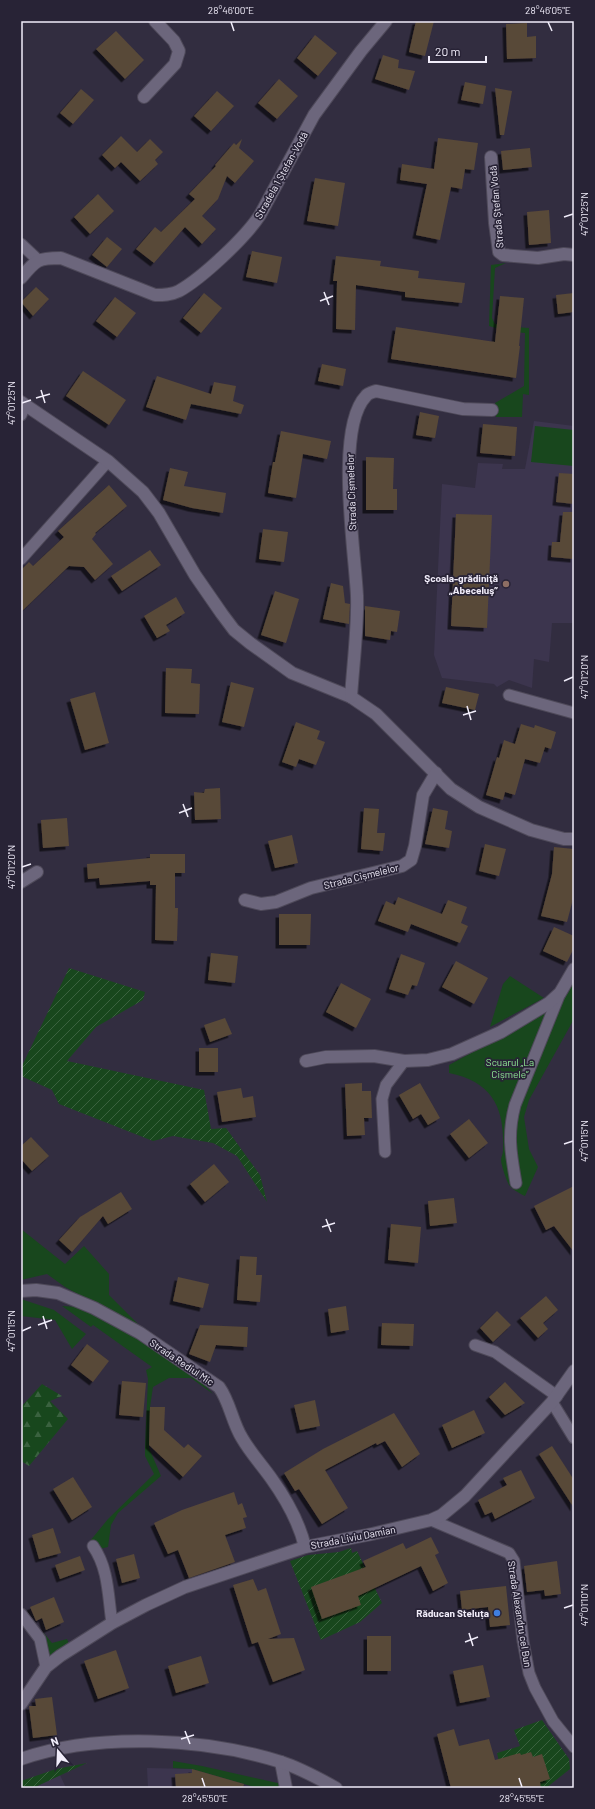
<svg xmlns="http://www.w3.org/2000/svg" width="595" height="1809" font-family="Barlow,sans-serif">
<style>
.built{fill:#3c354e}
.green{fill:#18471d}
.forest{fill:url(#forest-firs)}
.garden{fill:url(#garden-furrows)}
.building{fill:#584838;filter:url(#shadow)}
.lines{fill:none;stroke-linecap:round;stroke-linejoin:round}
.lane-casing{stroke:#4e4959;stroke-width:13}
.street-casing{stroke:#4e4959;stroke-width:14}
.secondary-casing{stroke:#4e4959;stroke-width:14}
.lane{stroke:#6c667c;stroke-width:11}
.street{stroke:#6c667c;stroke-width:12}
.secondary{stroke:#6c667c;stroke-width:12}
.ticks{fill:none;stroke:#f1edfa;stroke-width:1.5}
.education-dot{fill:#8d6e63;stroke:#282336;stroke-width:1.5}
.shop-dot{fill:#3f7fe0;stroke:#282336;stroke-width:1.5}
.labels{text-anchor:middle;stroke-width:3.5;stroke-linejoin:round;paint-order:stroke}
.street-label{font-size:10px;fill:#f1edfa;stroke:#282336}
.poi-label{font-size:10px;font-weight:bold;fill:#f1edfa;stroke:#282336;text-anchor:end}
.park-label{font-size:10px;fill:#93ee98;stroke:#282336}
.neatline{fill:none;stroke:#f1edfa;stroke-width:1.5}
.ticks-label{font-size:10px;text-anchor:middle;fill:#f1edfa}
</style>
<defs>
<pattern id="forest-firs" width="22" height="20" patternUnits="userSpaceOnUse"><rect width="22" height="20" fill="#18471d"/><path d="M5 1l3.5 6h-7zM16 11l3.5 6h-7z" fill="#3a623f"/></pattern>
<pattern id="garden-furrows" width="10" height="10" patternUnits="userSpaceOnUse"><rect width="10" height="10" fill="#18471d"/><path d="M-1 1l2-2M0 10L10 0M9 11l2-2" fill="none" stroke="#3a623f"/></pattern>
<filter id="shadow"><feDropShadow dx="-3.5" dy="3.5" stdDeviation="0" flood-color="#0009"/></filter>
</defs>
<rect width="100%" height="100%" fill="#322d40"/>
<g class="built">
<path d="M534 421 574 426V623H552L549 662 534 659 532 688 509 680 497 687 494 684 442 678 434 655 442 484 475 488 478 463 503 464 502 469H525Z"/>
<path d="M147 1768 192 1769 193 1788H148Z"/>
<path d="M60 1775 66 1788H33Z"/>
</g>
<g class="green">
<path d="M506 263 495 268 492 318 495 324 502 326 529 328V395L523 394 522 417H496L495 403 524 386 525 333 506 331 489 326 491 265Z"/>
<path d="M535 426 574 430V466L531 462Z"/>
<path d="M510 976 544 998 490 1027 503 984Z"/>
<path d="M574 982V1019L529 1100 524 1117 529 1149 538 1167 525 1196C521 1194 513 1190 510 1186 507 1183 501 1164 501 1160 501 1157 503 1154 503 1151 505 1108 493 1082 449 1073V1065L549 1011 568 993Z"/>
<path d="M21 1229 65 1264 84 1246 109 1274V1295L145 1331 65 1287 47 1274 21 1280Z"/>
<path d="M21 1299 54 1310 86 1334 72 1349 55 1320 21 1316Z"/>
<path d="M62 1306 79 1307 105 1318 153 1347 198 1378 213 1394 191 1378H169L153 1387 150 1407 149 1448 161 1476 118 1513 111 1525 108 1547 99 1549 90 1541 108 1519 154 1474 145 1456V1448L148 1379 146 1370 152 1367 93 1325 91 1327Z"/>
<path d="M43 1632 52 1643 67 1639 69 1644 50 1659Z"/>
<path d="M173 1761 202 1766 282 1784 283 1788H258L192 1769 173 1768Z"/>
</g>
<path class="forest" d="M42 1384 62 1396 50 1401 68 1419 29 1466 21 1461V1407Z"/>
<g class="garden">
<path d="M69 968 145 992 143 1000 96 1027 67 1061 204 1090 211 1129 226 1128 260 1175 267 1202 237 1156 213 1143 173 1136 153 1141 59 1104 52 1090 21 1076V1068Z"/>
<path d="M351 1548 352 1553 357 1551 382 1603 360 1622 321 1640 290 1561 308 1555 339 1552Z"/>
<path d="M542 1720 569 1759 570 1769 546 1788H446L502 1774 497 1753 520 1746 514 1730Z"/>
<path d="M87 1763 33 1788H21V1781L56 1769Z"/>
</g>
<g class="building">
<path d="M416 21H434L425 56 409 52Z"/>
<path d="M527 23V37L536 36V58L507 59 506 24Z"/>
<path d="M116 31 144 60 125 79 96 49Z"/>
<path d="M315 35 337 53 318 76 297 58Z"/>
<path d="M383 55 399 60 398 68 415 71 409 90 375 79Z"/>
<path d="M279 79 298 96 277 119 258 103Z"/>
<path d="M465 82 486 86 483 104 461 100Z"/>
<path d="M495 88 512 91 504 135H500Z"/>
<path d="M81 89 94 100 73 124 60 113Z"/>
<path d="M217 91 234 106 211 131 194 116Z"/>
<path d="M121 136 137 152 150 139 163 152 155 160 158 164 140 181 121 162 115 168 102 155Z"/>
<path d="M438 138 478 143 474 170 465 169 462 189 451 187 440 240 416 235 427 184 400 180 402 164 434 169Z"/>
<path d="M242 139 239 148 254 161 235 183 227 176 218 199 202 216 216 229 202 244 185 227 154 263 136 249 155 227 161 232 195 199 189 194 216 166 215 165 234 143 236 145Z"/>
<path d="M530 148 532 167 503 170 501 151Z"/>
<path d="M315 178 345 183 338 226 307 221Z"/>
<path d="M98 194 114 211 90 234 74 217Z"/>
<path d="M549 210 551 243 529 245 527 212Z"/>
<path d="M107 237 122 249 107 267 92 255Z"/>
<path d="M252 251 282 257 277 283 246 277Z"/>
<path d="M336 256 381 261 380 266 419 271 418 278 465 283 462 303 405 297V292L356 285 355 330 336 329 337 281H333Z"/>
<path d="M36 287 49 299 33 316 21 302Z"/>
<path d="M204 293 222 308 201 333 183 318Z"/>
<path d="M574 293V312L558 314 556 295Z"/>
<path d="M500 296 524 298 519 346H520L516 378 391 359 396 327 495 342Z"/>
<path d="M115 297 136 313 117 337 96 321Z"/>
<path d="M322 364 346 369 343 386 318 381Z"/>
<path d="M83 371 126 400 109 425 66 396Z"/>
<path d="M157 376 211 394 214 382 236 386 233 401 244 405 241 414 191 404 186 420 146 407Z"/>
<path d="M420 412 439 416 435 438 416 435Z"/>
<path d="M483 424 517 427 515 456 480 453Z"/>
<path d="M281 431 331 441 327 459 303 454 296 498 268 493 273 462H275Z"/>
<path d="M366 457 394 458 393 489H397V510H366Z"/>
<path d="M170 468 188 472 184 486 226 493 223 513 192 508 163 500Z"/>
<path d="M559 473 574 474V504L556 502Z"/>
<path d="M109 485 127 506 95 533 96 534 92 539 113 564 95 580 84 567 69 566 21 612V570L29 562 33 566 64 537 58 531Z"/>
<path d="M563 512H574V559L551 557 552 542H560Z"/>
<path d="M456 514 492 515 487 628 451 626Z"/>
<path d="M263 529 288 532 284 562 259 559Z"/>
<path d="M150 550 161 565 122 591 111 576Z"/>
<path d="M331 583 343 586 345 603 350 604 349 624 323 619Z"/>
<path d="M275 591 299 599 286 643 261 635Z"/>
<path d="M176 597 185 613 166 625 170 631 157 638 144 616Z"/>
<path d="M365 606 400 611 397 632 391 631 390 640 365 636Z"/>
<path d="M166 668 192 669 191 683 200 684 199 714 165 713Z"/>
<path d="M231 682 254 688 244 727 222 722Z"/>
<path d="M446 687 479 694 475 710 442 703Z"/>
<path d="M95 692 109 743 85 750 70 699Z"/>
<path d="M296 722 320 731 317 739 325 742 316 765 299 759 296 767 282 762Z"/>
<path d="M521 724 534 728 535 725 556 732 551 749 545 747 540 763 525 759 515 795 505 792 503 800 486 795 497 757 499 758 504 740 515 744Z"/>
<path d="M220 788 221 819 195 820 194 792 204 793 205 789Z"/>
<path d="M364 808 379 809 377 833H385L383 851 361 849Z"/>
<path d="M433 808 448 811 445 829 452 831 449 848 425 844Z"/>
<path d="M67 818 69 846 43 848 41 820Z"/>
<path d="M292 835 298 863 275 868 268 841Z"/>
<path d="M485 844 506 849 499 876 479 871Z"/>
<path d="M554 847 574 849V895L567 922 541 916 552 874Z"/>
<path d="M150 854H185V873H175V908H178L177 941 155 940 156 885H150V881L100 885 99 878 88 879 87 864 150 858Z"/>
<path d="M398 897 442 914 448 900 467 907 461 923 468 926 460 943 411 924 408 932 378 921 386 901 395 905Z"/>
<path d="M279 914H311L310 945H279Z"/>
<path d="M554 927 574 936V948L567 962 543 951Z"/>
<path d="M211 953 238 956 235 983 208 980Z"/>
<path d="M401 954 425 963 417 986 412 985 408 995 389 989Z"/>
<path d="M456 961 488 978 474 1004 442 987Z"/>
<path d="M341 983 371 999 356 1028 326 1012Z"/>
<path d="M225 1018 232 1034 210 1042 204 1025Z"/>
<rect x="199" y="1048" width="19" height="24"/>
<path d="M362 1083V1091H371L372 1118H364L365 1135 347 1136 345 1084Z"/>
<path d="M420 1083 440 1118 428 1125 421 1114 413 1119 399 1095Z"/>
<path d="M241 1088 243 1098 253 1096 256 1117 222 1122 217 1092Z"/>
<path d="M469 1119 488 1143 469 1158 450 1134Z"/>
<path d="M31 1137 49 1156 32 1171 21 1159V1146Z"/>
<path d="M214 1164 229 1182 205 1202 190 1184Z"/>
<path d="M574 1186V1252L554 1226 546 1230 534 1206Z"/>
<path d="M121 1192 132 1209 108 1224 103 1216 72 1252 59 1240 80 1217Z"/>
<path d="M454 1198 457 1223 430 1226 428 1201Z"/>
<path d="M391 1224 421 1227 418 1263 388 1260Z"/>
<path d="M240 1256 257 1257 256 1275H262L260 1302 237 1300Z"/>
<path d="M178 1277 209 1284 203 1308 173 1301Z"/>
<path d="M546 1296 558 1310 543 1323 548 1329 538 1338 520 1318Z"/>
<path d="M346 1306 349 1330 331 1333 328 1309Z"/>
<path d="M497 1311 511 1325 493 1342 480 1328Z"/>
<path d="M382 1323 414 1324 413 1346 381 1345Z"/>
<path d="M200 1325 248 1327 247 1347 216 1345 210 1362 189 1354Z"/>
<path d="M87 1344 109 1361 93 1382 71 1365Z"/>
<path d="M122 1381 146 1383 143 1417 119 1415Z"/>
<path d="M505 1382 525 1403 505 1415 489 1397Z"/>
<path d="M315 1400 320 1426 300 1430 294 1405Z"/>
<path d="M150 1407H165L164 1430 184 1448 188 1444 202 1456 183 1477 149 1445Z"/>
<path d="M474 1410 485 1433 452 1448 442 1425Z"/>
<path d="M394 1413 420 1454 402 1467 385 1441 377 1445 376 1443 325 1470 348 1508 322 1524 299 1489 295 1491 284 1473 323 1449Z"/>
<path d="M552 1446 574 1480V1508L539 1454Z"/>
<path d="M521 1470 535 1498 495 1519 492 1512 485 1515 478 1500 507 1485 503 1478Z"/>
<path d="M73 1477 92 1507 72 1520 53 1489Z"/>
<path d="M234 1492 238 1505 242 1503 247 1517 243 1518 246 1528 225 1535 235 1562 189 1578 178 1550 168 1554 154 1523 182 1510Z"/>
<path d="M53 1528 61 1553 39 1559 32 1535Z"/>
<path d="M431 1537 439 1553 435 1555 448 1583 433 1591 421 1566 358 1596 361 1605 322 1619 311 1587 366 1567 363 1561 403 1543 406 1549Z"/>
<path d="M134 1554 140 1578 122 1583 116 1559Z"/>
<path d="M80 1556 85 1570 60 1579 55 1565Z"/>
<path d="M557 1561 561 1594 545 1596 544 1590 527 1592 524 1566Z"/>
<path d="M253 1579 258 1591 266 1588 281 1634 268 1639 294 1638 305 1670 273 1682 258 1642 252 1644 233 1585Z"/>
<path d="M506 1586 510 1625 490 1627 488 1607 462 1610 460 1591Z"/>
<path d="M54 1597 64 1622 46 1630 42 1618 36 1621 30 1607Z"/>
<rect x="367" y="1636" width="24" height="35"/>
<path d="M116 1650 129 1688 98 1699 84 1661Z"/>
<path d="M201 1656 209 1683 176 1693 168 1666Z"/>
<path d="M483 1665 490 1697 460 1703 453 1671Z"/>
<path d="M52 1697 57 1735 33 1738 29 1706H36L35 1699Z"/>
<path d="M454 1729 459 1746 489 1739 495 1760 520 1753 521 1755 531 1752 533 1757 542 1754 550 1779 540 1782 541 1788H451L437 1734Z"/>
<path d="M192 1769 244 1784 243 1788H176L175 1774 192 1773Z"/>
</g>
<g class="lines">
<g class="lane-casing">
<g id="lane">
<path d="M21 244 38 260"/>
<path d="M21 415 25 405"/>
<path d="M21 559 108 461"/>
<path d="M509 695 574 713"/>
<path d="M385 1152 382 1099 386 1085 404 1061"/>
<path d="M516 1183C511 1154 507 1135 515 1105L560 993"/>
<path d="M475 1345 495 1352 557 1396"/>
<path d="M552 1402 574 1438"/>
<path d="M431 1520 509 1553 514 1561 523 1641 529 1673 535 1688 553 1721 574 1747"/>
<path d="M93 1546C109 1569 108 1597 112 1623"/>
<path d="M21 1614 40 1639 46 1667"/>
</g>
</g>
<g class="street-casing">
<g id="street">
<path d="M144 97 175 64 179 51 174 41 155 21"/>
<path d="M491 157 495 223 499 252 503 255 538 258 564 254 574 255"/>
<path d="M21 278C36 260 37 258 61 258L155 295C163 295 171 295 179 291 202 278 245 238 260 215L314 115 361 51 386 21"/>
<path d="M21 402 108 461 143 492 159 513 195 575 222 614 234 630 250 643 292 673 351 697 376 714 451 789 479 807 531 830 564 839H574"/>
<path d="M351 697C353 665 358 628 357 596 355 552 335 428 366 396 368 393 373 392 376 391L463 409 492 410"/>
<path d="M21 882 37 872"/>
<path d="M245 900 261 904 276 902 311 888 402 866 411 860 415 846 423 795 436 773"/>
<path d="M306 1061 326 1057 374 1056 404 1061 428 1060 452 1054 501 1032 549 1003 560 993 574 969"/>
<path d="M21 1291 36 1290 58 1293 94 1308 140 1333 219 1387C230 1402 232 1422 242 1438 250 1452 261 1464 271 1478 286 1499 299 1521 305 1547"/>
<path d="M21 1704 46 1667 60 1656 112 1623 146 1605 185 1587 305 1547 372 1534 431 1520 442 1515 465 1496 552 1402 574 1371"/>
<path d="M281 1762 286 1788"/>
</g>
</g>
<g class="secondary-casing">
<path id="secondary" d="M21 1759C98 1732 204 1738 281 1762 300 1768 318 1778 336 1788"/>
</g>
<use href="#lane" class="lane"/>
<use href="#street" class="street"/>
<use href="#secondary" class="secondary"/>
</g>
<path class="ticks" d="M231 22 234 31M548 22 552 31M564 217 573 214M324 292 329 305M320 301 333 296M41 390 45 403M36 398 50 394M22 403 31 400M564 681 573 677M467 706 471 720M463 715 476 711M183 804 188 817M179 813 192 808M22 867 31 864M564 1144 573 1141M326 1219 331 1232M322 1227 335 1223M43 1316 47 1329M38 1325 52 1320M22 1331 31 1327M564 1608 573 1605M469 1633 473 1646M465 1642 478 1637M185 1731 190 1744M181 1739 194 1735M202 1778 205 1787M519 1778 522 1787"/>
<circle class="education-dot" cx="506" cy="584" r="4"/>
<circle class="shop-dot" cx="497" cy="1613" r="4"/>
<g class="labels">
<g class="street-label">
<text transform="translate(281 175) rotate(-61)" y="4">Stradela 1 Ștefan-Vodă</text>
<text transform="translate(496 207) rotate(-95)" y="4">Strada Ștefan Vodă</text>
<text transform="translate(351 492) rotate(-92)" y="4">Strada Cișmelelor</text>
<text transform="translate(361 876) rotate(-14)" y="4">Strada Cișmelelor</text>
<text transform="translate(182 1362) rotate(34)" y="4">Strada Rediul Mic</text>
<text transform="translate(353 1537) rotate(-11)" y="4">Strada Liviu Damian</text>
<text transform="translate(520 1614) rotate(81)" y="4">Strada Alexandru cel Bun</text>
</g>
<g class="poi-label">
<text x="498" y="582">Şcoala-grădiniţă<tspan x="498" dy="12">„Abeceluş”</tspan></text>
<text x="489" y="1617">Răducan Steluța</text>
</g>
<g class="park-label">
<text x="510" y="1066">Scuarul „La<tspan x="510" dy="12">Cișmele”</tspan></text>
</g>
</g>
<rect width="595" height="1809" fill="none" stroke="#282336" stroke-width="44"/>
<g transform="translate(58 1751) rotate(341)" stroke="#282336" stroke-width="3" paint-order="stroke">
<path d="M0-3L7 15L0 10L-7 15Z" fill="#f1edfa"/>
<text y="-6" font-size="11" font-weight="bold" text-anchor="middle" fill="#f1edfa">N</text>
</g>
<path d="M429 56v6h57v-6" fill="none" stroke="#f1edfa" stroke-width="2"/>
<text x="435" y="56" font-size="12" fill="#f1edfa" stroke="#282336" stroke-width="3" paint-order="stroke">20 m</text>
<rect x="22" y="22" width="551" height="1765" class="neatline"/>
<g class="ticks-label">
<text x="231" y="14">28°46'00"E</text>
<text x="548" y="14">28°46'05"E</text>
<text transform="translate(584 214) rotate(-90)" y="4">47°01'25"N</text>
<text transform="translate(11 403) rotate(-90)" y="4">47°01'25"N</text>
<text transform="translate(584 677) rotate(-90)" y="4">47°01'20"N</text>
<text transform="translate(11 867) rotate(-90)" y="4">47°01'20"N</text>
<text transform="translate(584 1141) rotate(-90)" y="4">47°01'15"N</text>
<text transform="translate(11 1331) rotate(-90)" y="4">47°01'15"N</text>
<text transform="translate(584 1605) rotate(-90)" y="4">47°01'10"N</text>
<text x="205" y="1802">28°45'50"E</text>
<text x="522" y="1802">28°45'55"E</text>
</g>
</svg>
